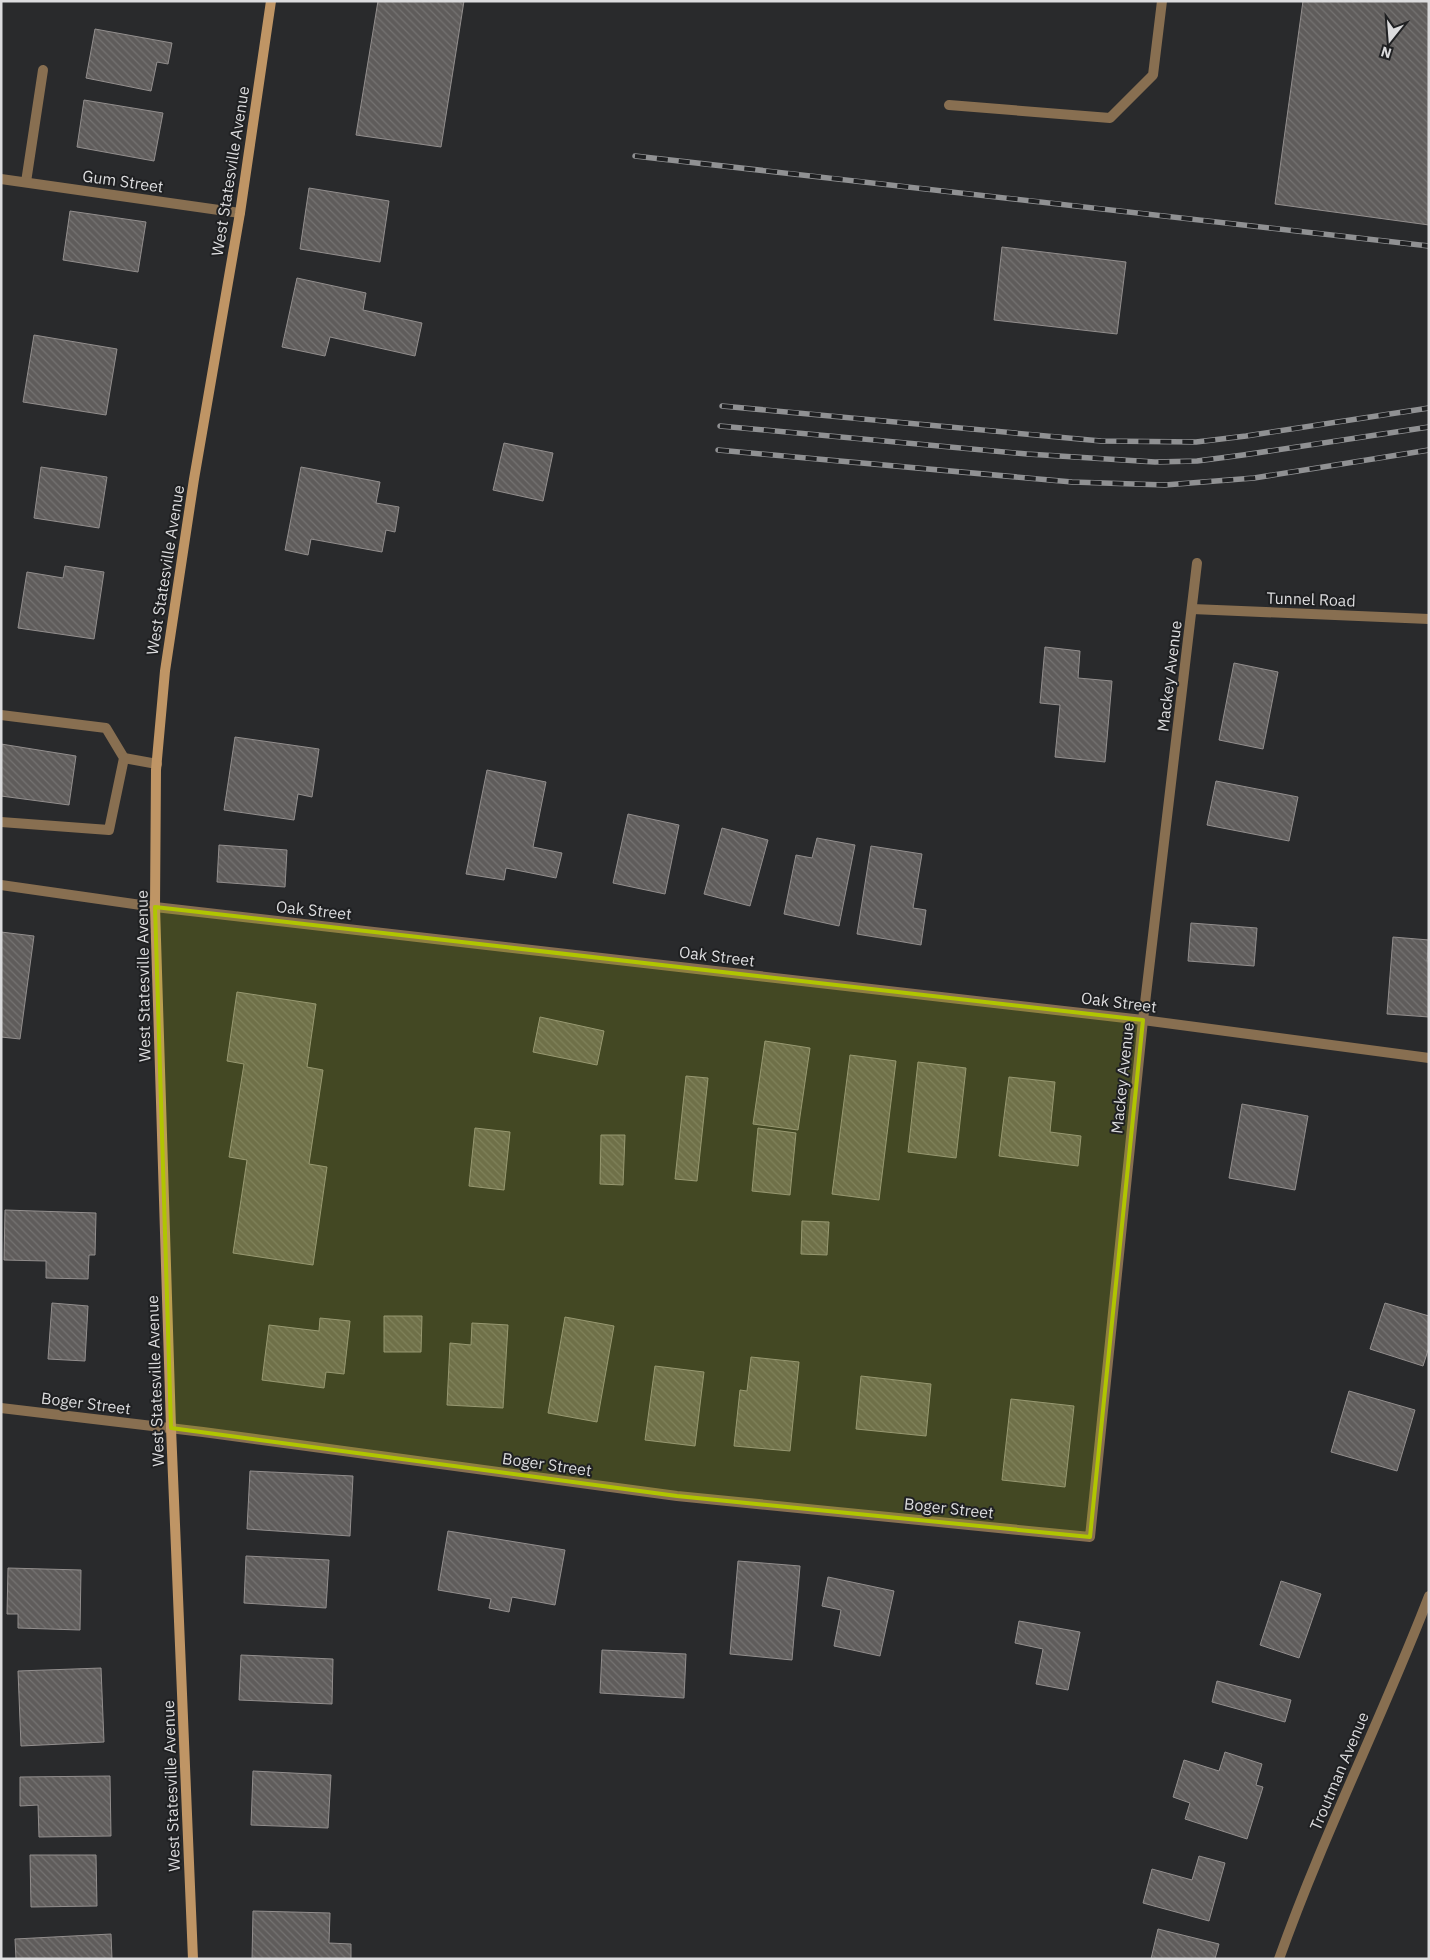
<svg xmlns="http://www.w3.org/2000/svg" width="1430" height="1960" font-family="'IBM Plex Sans',sans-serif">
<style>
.building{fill:url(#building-back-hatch);stroke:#928e8d}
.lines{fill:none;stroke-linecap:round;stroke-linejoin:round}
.lane{stroke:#886f51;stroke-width:10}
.street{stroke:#886f51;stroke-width:10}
.secondary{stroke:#bf9565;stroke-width:10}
.rail-casing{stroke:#909193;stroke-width:5.5}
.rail{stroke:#1f2022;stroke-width:4;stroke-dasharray:11;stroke-linecap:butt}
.marked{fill:#b0c501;fill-opacity:0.2;stroke:#b0c501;stroke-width:4;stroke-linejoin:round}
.labels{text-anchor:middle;stroke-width:4;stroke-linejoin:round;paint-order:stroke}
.street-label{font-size:16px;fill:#dcdcde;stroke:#1f2022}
</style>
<defs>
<pattern id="building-back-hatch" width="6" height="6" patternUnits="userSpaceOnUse" patternTransform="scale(1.25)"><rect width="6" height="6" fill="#5f5c5b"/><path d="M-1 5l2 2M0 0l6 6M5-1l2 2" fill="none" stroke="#757372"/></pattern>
</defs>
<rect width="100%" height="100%" fill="#292a2c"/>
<g class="building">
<path d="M378 1H464L441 147 356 135Z"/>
<path d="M1303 1H1429V225L1275 204Z"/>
<path d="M95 29 172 43 168 64 157 62 151 91 86 78Z"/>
<path d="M84 100 163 113 154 161 77 147Z"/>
<path d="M309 188 389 201 380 262 300 249Z"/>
<path d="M70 211 146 222 138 272 63 260Z"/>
<path d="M1002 247 1126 262 1117 334 994 320Z"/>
<path d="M297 278 366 293 363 310 422 323 415 356 330 337 325 356 282 347Z"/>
<path d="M34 335 117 349 106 415 23 402Z"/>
<path d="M504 443 553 453 543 501 493 490Z"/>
<path d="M41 467 107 477 99 528 34 518Z"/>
<path d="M301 467 380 482 376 503 399 507 395 532 386 530 382 552 311 539 308 555 285 550Z"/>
<path d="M65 566 104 572 94 639 18 628 27 572 63 578Z"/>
<path d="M1045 647 1080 651 1078 678 1112 681 1105 762 1055 757 1060 705 1040 703Z"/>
<path d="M1234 663 1278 672 1263 749 1219 740Z"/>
<path d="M235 737 319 749 312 797 298 794 294 820 224 810Z"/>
<path d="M1 744 76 756 69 805 1 796Z"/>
<path d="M487 770 546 782 533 847 562 853 556 878 506 868 504 880 466 874Z"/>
<path d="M1216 781 1298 797 1289 841 1207 825Z"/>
<path d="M628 814 679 825 665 894 613 883Z"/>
<path d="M722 828 768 840 750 906 704 894Z"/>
<path d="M817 838 855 845 839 926 784 914 796 855 812 858Z"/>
<path d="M219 845 287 850 285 887 217 882Z"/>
<path d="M871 846 922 854 913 908 926 910 921 945 857 934Z"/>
<path d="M1191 923 1257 928 1254 966 1188 961Z"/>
<path d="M1 932 34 936 20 1039 1 1037Z"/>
<path d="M1393 937 1429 940 1427 961H1429V1017L1387 1014Z"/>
<path d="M237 992 316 1004 307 1067 323 1070 309 1164 327 1167 313 1265 233 1253 247 1160 229 1157 244 1064 227 1061Z"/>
<path d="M540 1017 604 1031 597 1065 533 1052Z"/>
<path d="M765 1041 810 1048 798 1130 753 1124Z"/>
<path d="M850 1055 896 1061 879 1200 832 1194Z"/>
<path d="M918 1062 966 1068 956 1158 908 1152Z"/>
<path d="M686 1076 708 1078 697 1181 675 1179Z"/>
<path d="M1009 1077 1055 1082 1050 1132 1081 1136 1078 1166 999 1156Z"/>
<path d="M1242 1104 1308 1116 1295 1190 1229 1178Z"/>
<path d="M475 1128 510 1132 504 1190 469 1186Z"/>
<path d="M758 1128 796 1133 790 1195 752 1191Z"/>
<path d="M601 1135H625L623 1185 600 1184Z"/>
<path d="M5 1210 96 1213 95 1255H89L88 1279 46 1278V1261L4 1260Z"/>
<path d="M802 1221 829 1222 827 1255 801 1254Z"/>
<path d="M52 1303 88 1306 85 1361 48 1359Z"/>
<path d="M1385 1303 1429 1316V1347L1423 1366 1370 1349Z"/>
<path d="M384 1316H422L421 1352H384Z"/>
<path d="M565 1317 614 1326 597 1422 548 1413Z"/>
<path d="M320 1318 350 1321 344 1374 326 1372 324 1388 262 1380 269 1325 319 1331Z"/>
<path d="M472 1323 508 1325 503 1408 447 1405 450 1343 471 1345Z"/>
<path d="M751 1357 799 1362 790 1451 734 1446 740 1390 747 1391Z"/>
<path d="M655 1366 704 1372 695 1446 645 1440Z"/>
<path d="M861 1376 931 1384 926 1436 856 1429Z"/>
<path d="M1349 1391 1415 1410 1397 1471 1331 1452Z"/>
<path d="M1011 1399 1074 1406 1065 1487 1002 1480Z"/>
<path d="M250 1471 353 1476 350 1536 247 1529Z"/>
<path d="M448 1531 565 1550 555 1605 512 1597 509 1612 489 1608 491 1599 438 1590Z"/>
<path d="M246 1556 329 1560 326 1608 244 1603Z"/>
<path d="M738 1561 800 1566 792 1660 730 1654Z"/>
<path d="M8 1568 81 1570 80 1630 18 1628V1614H7Z"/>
<path d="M828 1577 894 1591 880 1656 834 1646 841 1610 822 1606Z"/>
<path d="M1281 1581 1321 1594 1299 1658 1260 1645Z"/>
<path d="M1019 1621 1080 1632 1068 1690 1036 1684 1043 1649 1015 1643Z"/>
<path d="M602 1650 686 1654 684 1698 600 1693Z"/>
<path d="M241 1655 333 1659 332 1704 239 1700Z"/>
<path d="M101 1668 104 1742 21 1746 18 1671Z"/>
<path d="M1217 1681 1291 1700 1285 1722 1212 1702Z"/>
<path d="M1225 1752 1262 1764 1256 1785 1263 1787 1247 1839 1185 1819 1190 1803 1173 1797 1184 1760 1219 1771Z"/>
<path d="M253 1771 331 1775 328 1828 251 1825Z"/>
<path d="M110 1776 111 1836 39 1837 38 1805 20 1806V1777Z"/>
<path d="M30 1855H96L97 1906 31 1907Z"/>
<path d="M1199 1856 1225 1863 1209 1921 1143 1903 1152 1869 1192 1880Z"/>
<path d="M253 1911 330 1913 329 1943 351 1944V1959H252Z"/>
<path d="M1158 1929 1219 1944 1215 1959H1151Z"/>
<path d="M111 1934 112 1959H16L15 1939Z"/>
</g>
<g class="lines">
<g class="lane">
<path d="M949 105 1110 118 1153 75 1162 1"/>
<path d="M26 182 43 70"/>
<path d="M1 715 106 728 124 758 109 830 1 822"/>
<path d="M124 758 157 764"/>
</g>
<g class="street">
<path d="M1 179 240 213"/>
<path d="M1192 609 1429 619"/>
<path d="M1 885 155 907 1143 1020 1429 1058"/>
<path d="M1 1408 203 1432 677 1496 1090 1537 1143 1020 1197 563"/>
<path d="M1279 1959C1323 1835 1382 1718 1429 1596"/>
</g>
<path class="secondary" d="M193 1959 171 1428 155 907 156 770 165 671 194 479 240 213 271 1"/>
<g class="rail-casing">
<g id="rail">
<path d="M635 156 1429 246"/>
<path d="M722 406 1101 441 1196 442 1246 436 1429 408"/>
<path d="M720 426 1027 454 1155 462 1197 461 1243 455 1429 427"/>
<path d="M718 450 1072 482 1165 485 1254 478 1429 450"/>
</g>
</g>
<use href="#rail" class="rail"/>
</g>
<path class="marked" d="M155 907 1143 1020 1090 1537 677 1496 171 1428Z"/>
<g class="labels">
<g class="street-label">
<text transform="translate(230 171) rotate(-81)" y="6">West Statesville Avenue</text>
<text transform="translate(123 181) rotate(8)" y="6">Gum Street</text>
<text transform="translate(165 570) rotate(-81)" y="6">West Statesville Avenue</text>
<text transform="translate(1311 599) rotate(2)" y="6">Tunnel Road</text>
<text transform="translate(1169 676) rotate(-83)" y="6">Mackey Avenue</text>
<text transform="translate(314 910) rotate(6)" y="6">Oak Street</text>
<text transform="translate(717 956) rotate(7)" y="6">Oak Street</text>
<text transform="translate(143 976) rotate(-91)" y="6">West Statesville Avenue</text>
<text transform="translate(1119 1002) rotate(7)" y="6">Oak Street</text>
<text transform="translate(1122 1078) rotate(-84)" y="6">Mackey Avenue</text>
<text transform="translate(155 1381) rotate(-92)" y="6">West Statesville Avenue</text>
<text transform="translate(86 1403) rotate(7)" y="6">Boger Street</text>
<text transform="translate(547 1464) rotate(8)" y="6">Boger Street</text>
<text transform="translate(949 1508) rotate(6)" y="6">Boger Street</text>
<text transform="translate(1339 1771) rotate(-67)" y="6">Troutman Avenue</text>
<text transform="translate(171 1786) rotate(-92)" y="6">West Statesville Avenue</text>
</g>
</g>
<rect width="1430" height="1960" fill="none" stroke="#dcdcde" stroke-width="5"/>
<g transform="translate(1390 40) rotate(197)" stroke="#1f2022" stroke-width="4" paint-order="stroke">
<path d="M0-4L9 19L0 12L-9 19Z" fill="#dcdcde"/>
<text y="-8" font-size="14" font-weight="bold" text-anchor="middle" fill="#dcdcde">N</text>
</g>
</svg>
